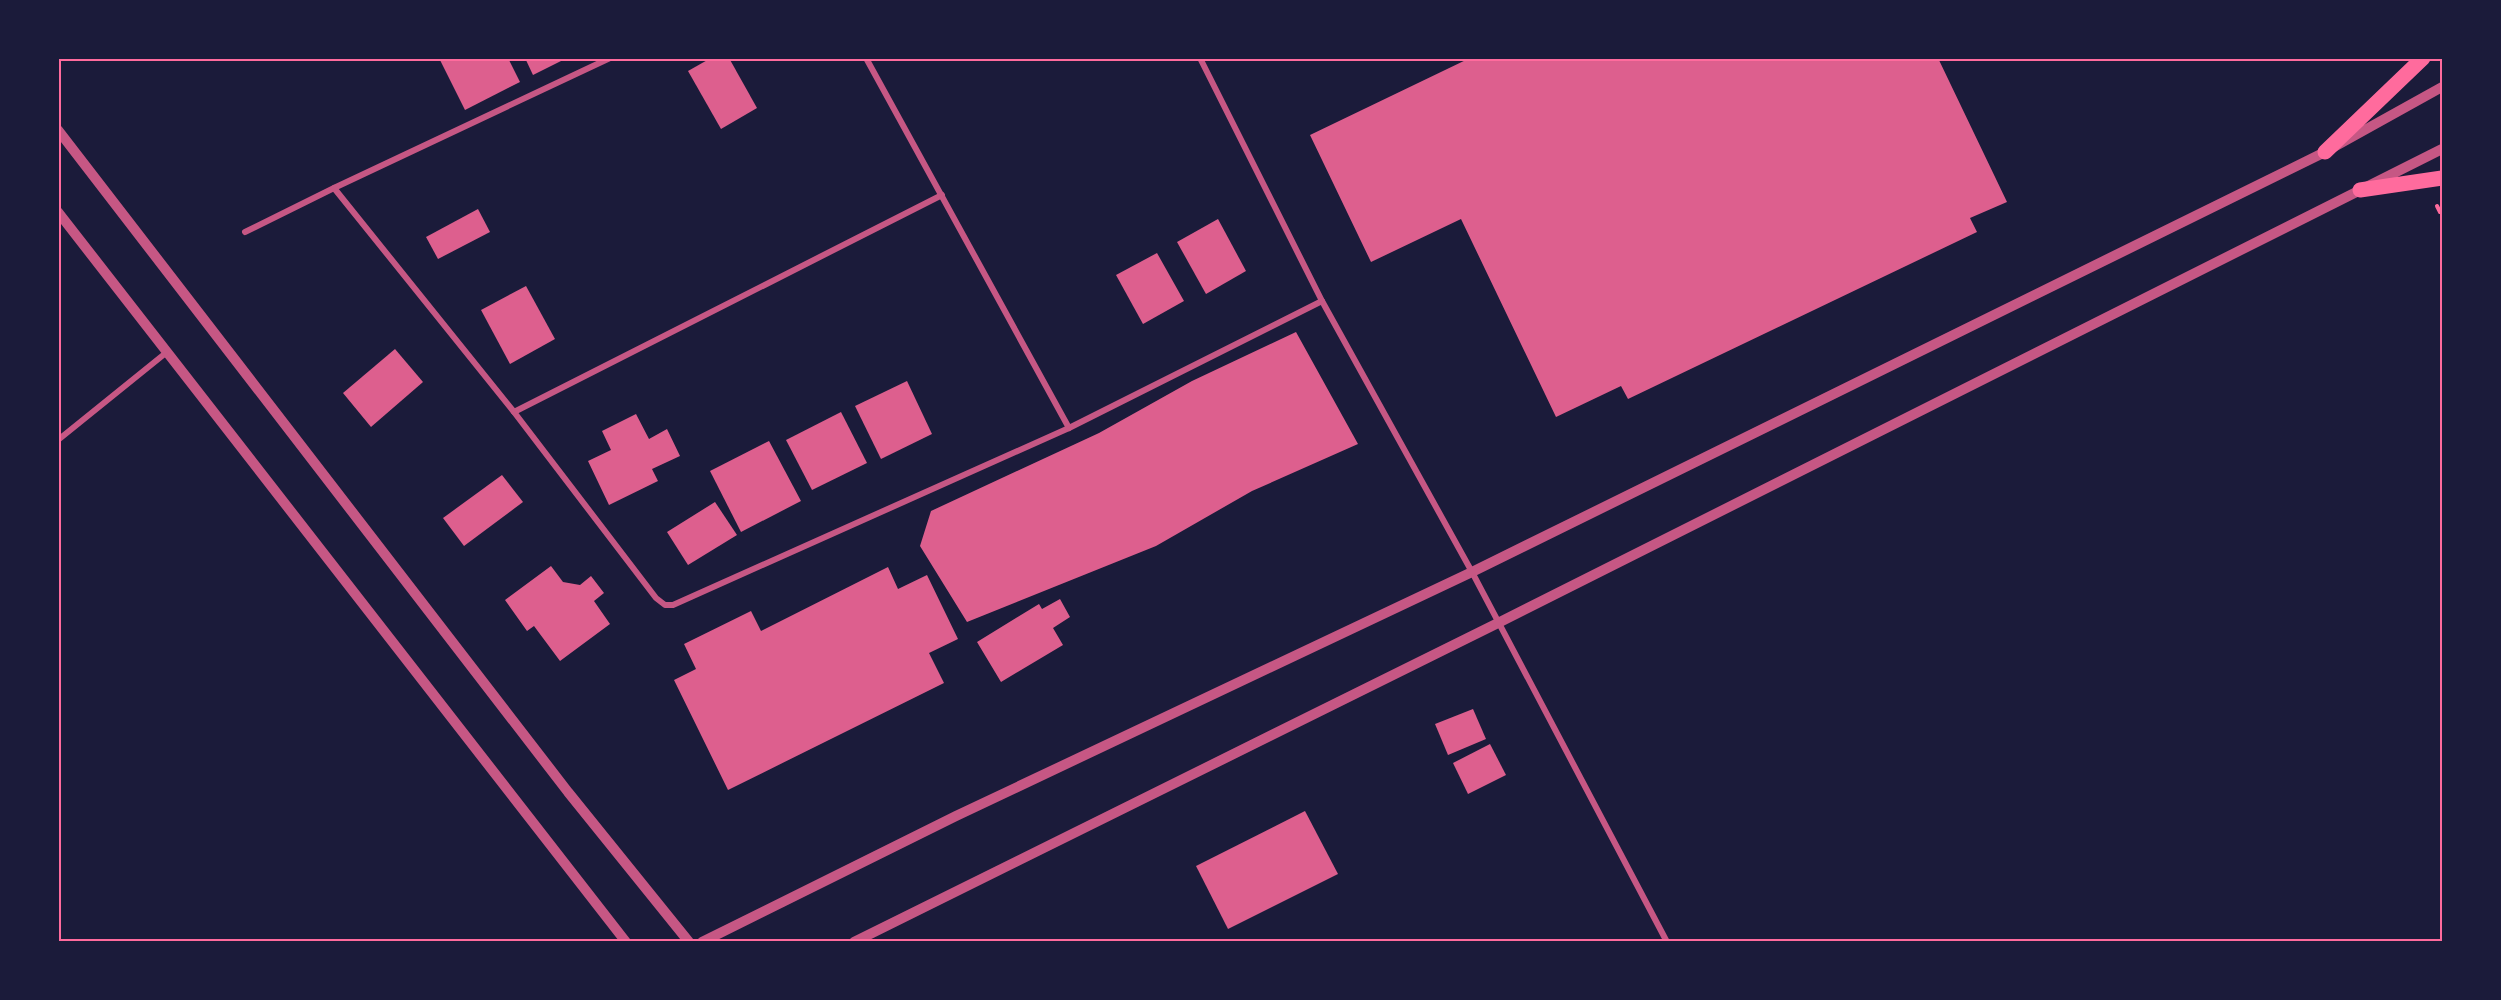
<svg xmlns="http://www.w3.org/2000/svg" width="2501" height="1000" font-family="'Asap Condensed',sans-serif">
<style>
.building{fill:#dd5f8e}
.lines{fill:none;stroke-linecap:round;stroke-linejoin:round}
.path{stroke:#ff6b9d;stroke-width:4}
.minor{stroke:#c65784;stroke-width:6}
.tertiary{stroke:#c65784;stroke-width:10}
.primary{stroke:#ff6b9d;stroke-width:15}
.neatline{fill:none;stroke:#ff6b9d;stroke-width:2}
</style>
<rect width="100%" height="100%" fill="#1b1b3a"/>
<g class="building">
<path d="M439 58H508L520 82 465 110Z"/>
<path d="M525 58H567L533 75Z"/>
<path d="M711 58H729L757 108 721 129 688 71Z"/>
<path d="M1470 58H1938L2007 202 1970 218 1977 232 1628 399 1621 386 1556 417 1461 219 1371 262 1310 135Z"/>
<path d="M478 209 490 232 438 259 426 237Z"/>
<path d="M1218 219 1246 271 1206 294 1177 242Z"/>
<path d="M1157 253 1184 301 1143 324 1116 275Z"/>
<path d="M526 286 555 339 510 364 481 310Z"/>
<path d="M1296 332 1358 444 1252 491 1156 546 967 622 920 546 931 511 1099 433 1192 381Z"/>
<path d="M395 349 423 382 371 427 343 393Z"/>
<path d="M907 381 932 434 881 459 855 406Z"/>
<path d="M841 412 867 463 812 490 786 440Z"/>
<path d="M636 414 649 439 667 429 680 456 652 469 658 481 609 505 588 461 611 450 602 431Z"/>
<path d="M769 441 801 501 741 532 710 471Z"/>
<path d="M502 475 523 502 464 546 443 518Z"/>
<path d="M715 502 737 535 688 565 667 532Z"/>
<path d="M551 566 563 582 580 585 591 576 604 593 594 601 610 624 560 661 534 626 527 631 505 600Z"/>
<path d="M888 567 898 589 927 575 958 639 929 653 944 683 728 790 674 680 696 669 684 644 751 611 761 631Z"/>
<path d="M1060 599 1070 617 1053 628 1063 645 1001 682 977 642 1039 604 1042 609Z"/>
<path d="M1473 709 1486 739 1448 755 1435 724Z"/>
<path d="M1490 744 1506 775 1468 794 1453 763Z"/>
<path d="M1305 811 1338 874 1228 929 1196 866Z"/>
</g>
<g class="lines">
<path class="path" d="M2437 206 2440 212 2442 211"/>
<g class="minor">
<path d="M866 58 1069 428"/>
<path d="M1200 58 1322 301 1472 572 1667 942"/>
<path d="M334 188 514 412 656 598 665 605H673L1069 428 1322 301"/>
<path d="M245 232 334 188 610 58"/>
<path d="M514 412 942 195"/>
<path d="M58 440 167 352"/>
</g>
<g class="tertiary">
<path d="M58 130 568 792 689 942"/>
<path d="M58 212 626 942"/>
<path d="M702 942 956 816 1472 572 2325 152 2442 87"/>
<path d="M854 942 1498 623 2442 149"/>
</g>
<g class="primary">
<path d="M2325 152 2423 58"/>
<path d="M2360 190 2442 178"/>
</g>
</g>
<rect width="2501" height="1000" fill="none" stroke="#1b1b3a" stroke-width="120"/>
<rect x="60" y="60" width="2381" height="880" class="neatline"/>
</svg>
